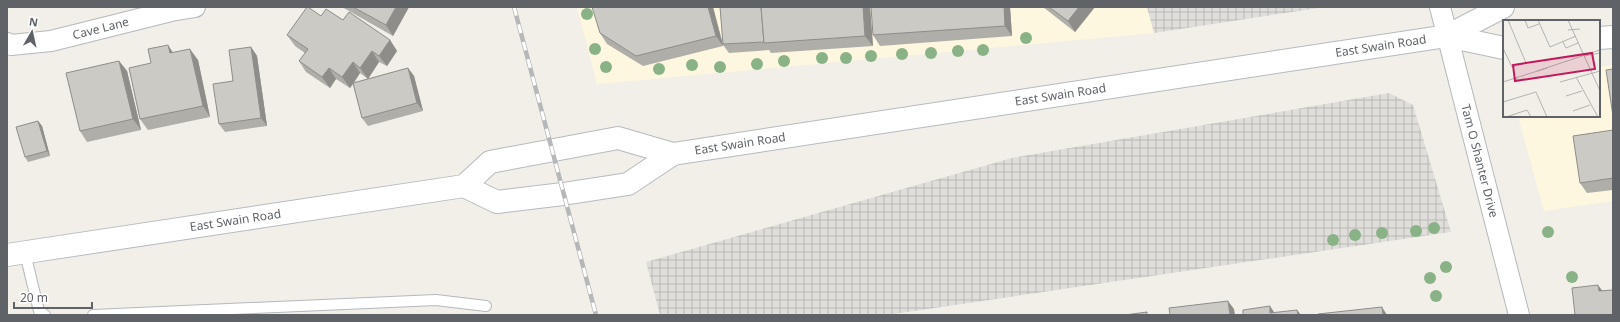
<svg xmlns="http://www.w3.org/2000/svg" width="1620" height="322" font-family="'Noto Sans',sans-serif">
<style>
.commercial{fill:#fef7e0}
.industrial{fill:url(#industrial-grid)}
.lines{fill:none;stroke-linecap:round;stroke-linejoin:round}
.lane-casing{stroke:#b5b8bc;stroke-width:12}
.street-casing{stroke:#b5b8bc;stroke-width:22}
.secondary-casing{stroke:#b6babf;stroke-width:24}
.lane{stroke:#fff;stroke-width:10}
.street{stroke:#fff;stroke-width:20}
.secondary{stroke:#fff;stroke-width:22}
.rail-casing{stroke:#b6b7b8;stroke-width:4.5}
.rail{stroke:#fff;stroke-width:3;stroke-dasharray:9;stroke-linecap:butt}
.tree{fill:#89b387}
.wall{fill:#afaea9}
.shaded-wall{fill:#8f8d8a}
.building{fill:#cccac5;stroke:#8f8d8a}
.labels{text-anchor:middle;stroke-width:3.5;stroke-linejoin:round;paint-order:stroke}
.street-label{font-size:12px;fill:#5f6368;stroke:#fff}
.inset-road{fill:none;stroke:#b3b3b1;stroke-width:1}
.view{fill:#c2185b;fill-opacity:0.15;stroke:#c2185b;stroke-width:2}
.inset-edge{fill:none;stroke:#5f6368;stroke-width:2}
</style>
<defs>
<pattern id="industrial-grid" width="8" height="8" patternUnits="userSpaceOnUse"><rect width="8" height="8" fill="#e0deda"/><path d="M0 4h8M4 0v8" fill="none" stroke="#b9b8b5"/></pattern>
</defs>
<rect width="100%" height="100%" fill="#f1efe8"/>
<g class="commercial">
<path d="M577 7H1147L1154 33 597 84Z"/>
<path d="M1613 65V201L1544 211 1518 116H1599V67Z"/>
</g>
<g class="industrial">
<path d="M1147 7H1325L1154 33Z"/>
<path d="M1389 93 1413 105 1451 232 887 315H660L646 262 1012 158Z"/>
</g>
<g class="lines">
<g class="lane-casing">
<g id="lane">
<path d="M25 253 39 311 45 315"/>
<path d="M93 315 436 300 486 306"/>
</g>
</g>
<g class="street-casing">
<g id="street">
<path id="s1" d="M1440 7 1519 315"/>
<path id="s2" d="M7 43 11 45 51 41 171 11 195 7"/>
</g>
</g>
<g class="secondary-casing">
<g id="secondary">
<path d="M1447 36 1504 48"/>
<path d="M1599 38 1613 37"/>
<path d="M464 186 497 202 563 194 628 184 673 154"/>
<path id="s3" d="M7 255 464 186 490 162 618 138 673 154 1447 36 1503 7"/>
</g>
</g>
<use href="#lane" class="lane"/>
<use href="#street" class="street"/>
<use href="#secondary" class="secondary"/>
<g class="rail-casing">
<path id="rail" d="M514 7 596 315"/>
</g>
<use href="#rail" class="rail"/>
</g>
<g class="tree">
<circle cx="587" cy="14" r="6"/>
<circle cx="1026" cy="38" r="6"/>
<circle cx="595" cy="49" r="6"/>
<circle cx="983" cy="50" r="6"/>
<circle cx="958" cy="51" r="6"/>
<circle cx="931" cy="53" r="6"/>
<circle cx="902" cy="54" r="6"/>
<circle cx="871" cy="56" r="6"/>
<circle cx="822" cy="58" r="6"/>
<circle cx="846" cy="58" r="6"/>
<circle cx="784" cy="61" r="6"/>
<circle cx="757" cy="64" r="6"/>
<circle cx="692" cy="65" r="6"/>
<circle cx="606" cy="67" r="6"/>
<circle cx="720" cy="67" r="6"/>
<circle cx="659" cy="69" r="6"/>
<circle cx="1434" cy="228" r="6"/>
<circle cx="1416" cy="231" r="6"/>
<circle cx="1548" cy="232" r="6"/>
<circle cx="1382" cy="233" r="6"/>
<circle cx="1355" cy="235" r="6"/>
<circle cx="1333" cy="240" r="6"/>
<circle cx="1446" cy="267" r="6"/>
<circle cx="1572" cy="277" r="6"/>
<circle cx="1430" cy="278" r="6"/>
<circle cx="1436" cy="296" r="6"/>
</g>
<g class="wall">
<path d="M342 7H409L393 36Z"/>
<path d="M713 7 723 44 720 7H870L873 46 771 53 769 50 729 53 723 45V46L643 66 607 44 600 33Z"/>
<path d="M871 7H1010L1012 36 880 46 873 35Z"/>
<path d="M1043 7H1095L1075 32Z"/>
<path d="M321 16 343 20 390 40 397 51 387 66 379 62 368 79 360 73 354 83 408 68 414 76 423 111 368 126 362 118 353 84 350 88 336 79 330 88 306 72 299 61 305 53 295 46 287 35Z"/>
<path d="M168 45 173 53 198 60 210 117 148 130 140 119 151 63Z"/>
<path d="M251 47 257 56 267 126 225 132 219 124 233 81Z"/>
<path d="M119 61 127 71 141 130 87 142 80 131Z"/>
<path d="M38 121 42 126 50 156 28 162 25 157Z"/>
<path d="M1613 130V190L1587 193 1580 183Z"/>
</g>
<g class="shaded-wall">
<path d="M396 7H409L393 36 386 25Z"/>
<path d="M708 7H713L723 46 716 36Z"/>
<path d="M863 7H870L873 46 865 36Z"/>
<path d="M1004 7H1010L1012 36 1005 26Z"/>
<path d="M1079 7H1095L1075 32 1068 21Z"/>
<path d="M390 40 397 51 387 66 379 56Z"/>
<path d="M168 45 175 56 170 53Z"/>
<path d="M251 47 257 56 267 126 261 118Z"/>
<path d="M190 49 198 60 210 117 203 106Z"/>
<path d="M372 51 379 62 368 79 360 68Z"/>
<path d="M119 61 127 71 141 130 133 119Z"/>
<path d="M353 62 360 73 350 88 342 77Z"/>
<path d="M329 68 336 79 330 88 322 77Z"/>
<path d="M408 68 414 76 423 111 417 103Z"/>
<path d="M38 121 42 126 50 156 47 151Z"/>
<path d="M1598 285 1604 293 1599 291Z"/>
<path d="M1228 301 1234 309 1235 315H1230Z"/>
<path d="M1270 306 1276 315 1270 313Z"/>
<path d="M1382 307 1387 315H1383Z"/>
<path d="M1297 310 1301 315H1298Z"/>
</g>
<g class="building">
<path d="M307 7H308L321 16 326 9 343 20 349 12 390 40 379 56 372 51 360 68 353 62 342 77 329 68 322 77 299 61 308 49 287 35Z"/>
<path d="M353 7H396L386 25Z"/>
<path d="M592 7H708L716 36 636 56 600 33Z"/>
<path d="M720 7H761L764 42 723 44Z"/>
<path d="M761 7H863L865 36 764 43Z"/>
<path d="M871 7H1004L1005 26 873 35Z"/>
<path d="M1049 7H1079L1068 21Z"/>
<path d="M168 45 170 53 190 49 203 106 140 119 129 68 151 63 148 49Z"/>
<path d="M251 47 261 118 219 124 213 84 233 81 229 50Z"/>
<path d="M119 61 133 119 80 131 66 73Z"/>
<path d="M408 68 417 103 362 118 353 83Z"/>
<path d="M1613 69V116L1606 70Z"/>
<path d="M38 121 47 151 25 157 16 127Z"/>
<path d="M1613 130V178L1580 183 1573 136Z"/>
<path d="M1598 285 1599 291 1613 290V315H1575L1572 288Z"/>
<path d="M1228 301 1230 315H1170L1169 308Z"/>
<path d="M1270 306V313L1297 310 1298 315H1243V310Z"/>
<path d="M1382 307 1383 315H1318V314Z"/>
<path d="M1147 312V315H1125Z"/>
</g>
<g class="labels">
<g class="street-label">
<text dy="4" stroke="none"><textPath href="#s2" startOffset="96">Cave Lane</textPath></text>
<text dy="4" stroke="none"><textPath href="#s3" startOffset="1401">East Swain Road</textPath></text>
<text dy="4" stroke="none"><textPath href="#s3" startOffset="1077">East Swain Road</textPath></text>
<text dy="4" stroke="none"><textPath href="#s3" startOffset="753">East Swain Road</textPath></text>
<text dy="4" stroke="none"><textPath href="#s1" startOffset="159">Tam O Shanter Drive</textPath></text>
<text dy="4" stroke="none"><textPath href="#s3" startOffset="231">East Swain Road</textPath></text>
</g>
</g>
<g transform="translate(1503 20)">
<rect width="97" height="97" fill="#f1efe8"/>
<path class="inset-road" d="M22 0 25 8 36 4M35 0 47 27 73 16M65 0 97 71M65 10 77 9M60 22 63 28 75 23M0 28 9 47 23 43 5 0M81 36 97 33M34 51 97 30M73 57 95 97M13 58 15 61 36 57M0 62 44 48M57 62 97 51M63 76 79 71M0 82 33 72 44 97M70 91 87 85M3 97 24 90 28 97"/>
<path class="view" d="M89 33 92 49 12 61 10 45Z"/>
<rect width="97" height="97" class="inset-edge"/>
</g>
<rect width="1620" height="322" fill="none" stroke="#5f6368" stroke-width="16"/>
<g transform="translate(32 32) rotate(9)" stroke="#ffffff" stroke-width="3" paint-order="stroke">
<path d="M0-3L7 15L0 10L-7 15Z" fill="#5f6368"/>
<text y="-6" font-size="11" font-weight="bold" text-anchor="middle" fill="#5f6368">N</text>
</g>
<path d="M14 302v6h78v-6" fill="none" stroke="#5f6368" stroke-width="2"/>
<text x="20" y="302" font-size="12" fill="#5f6368" stroke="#ffffff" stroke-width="3" paint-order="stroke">20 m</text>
</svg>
